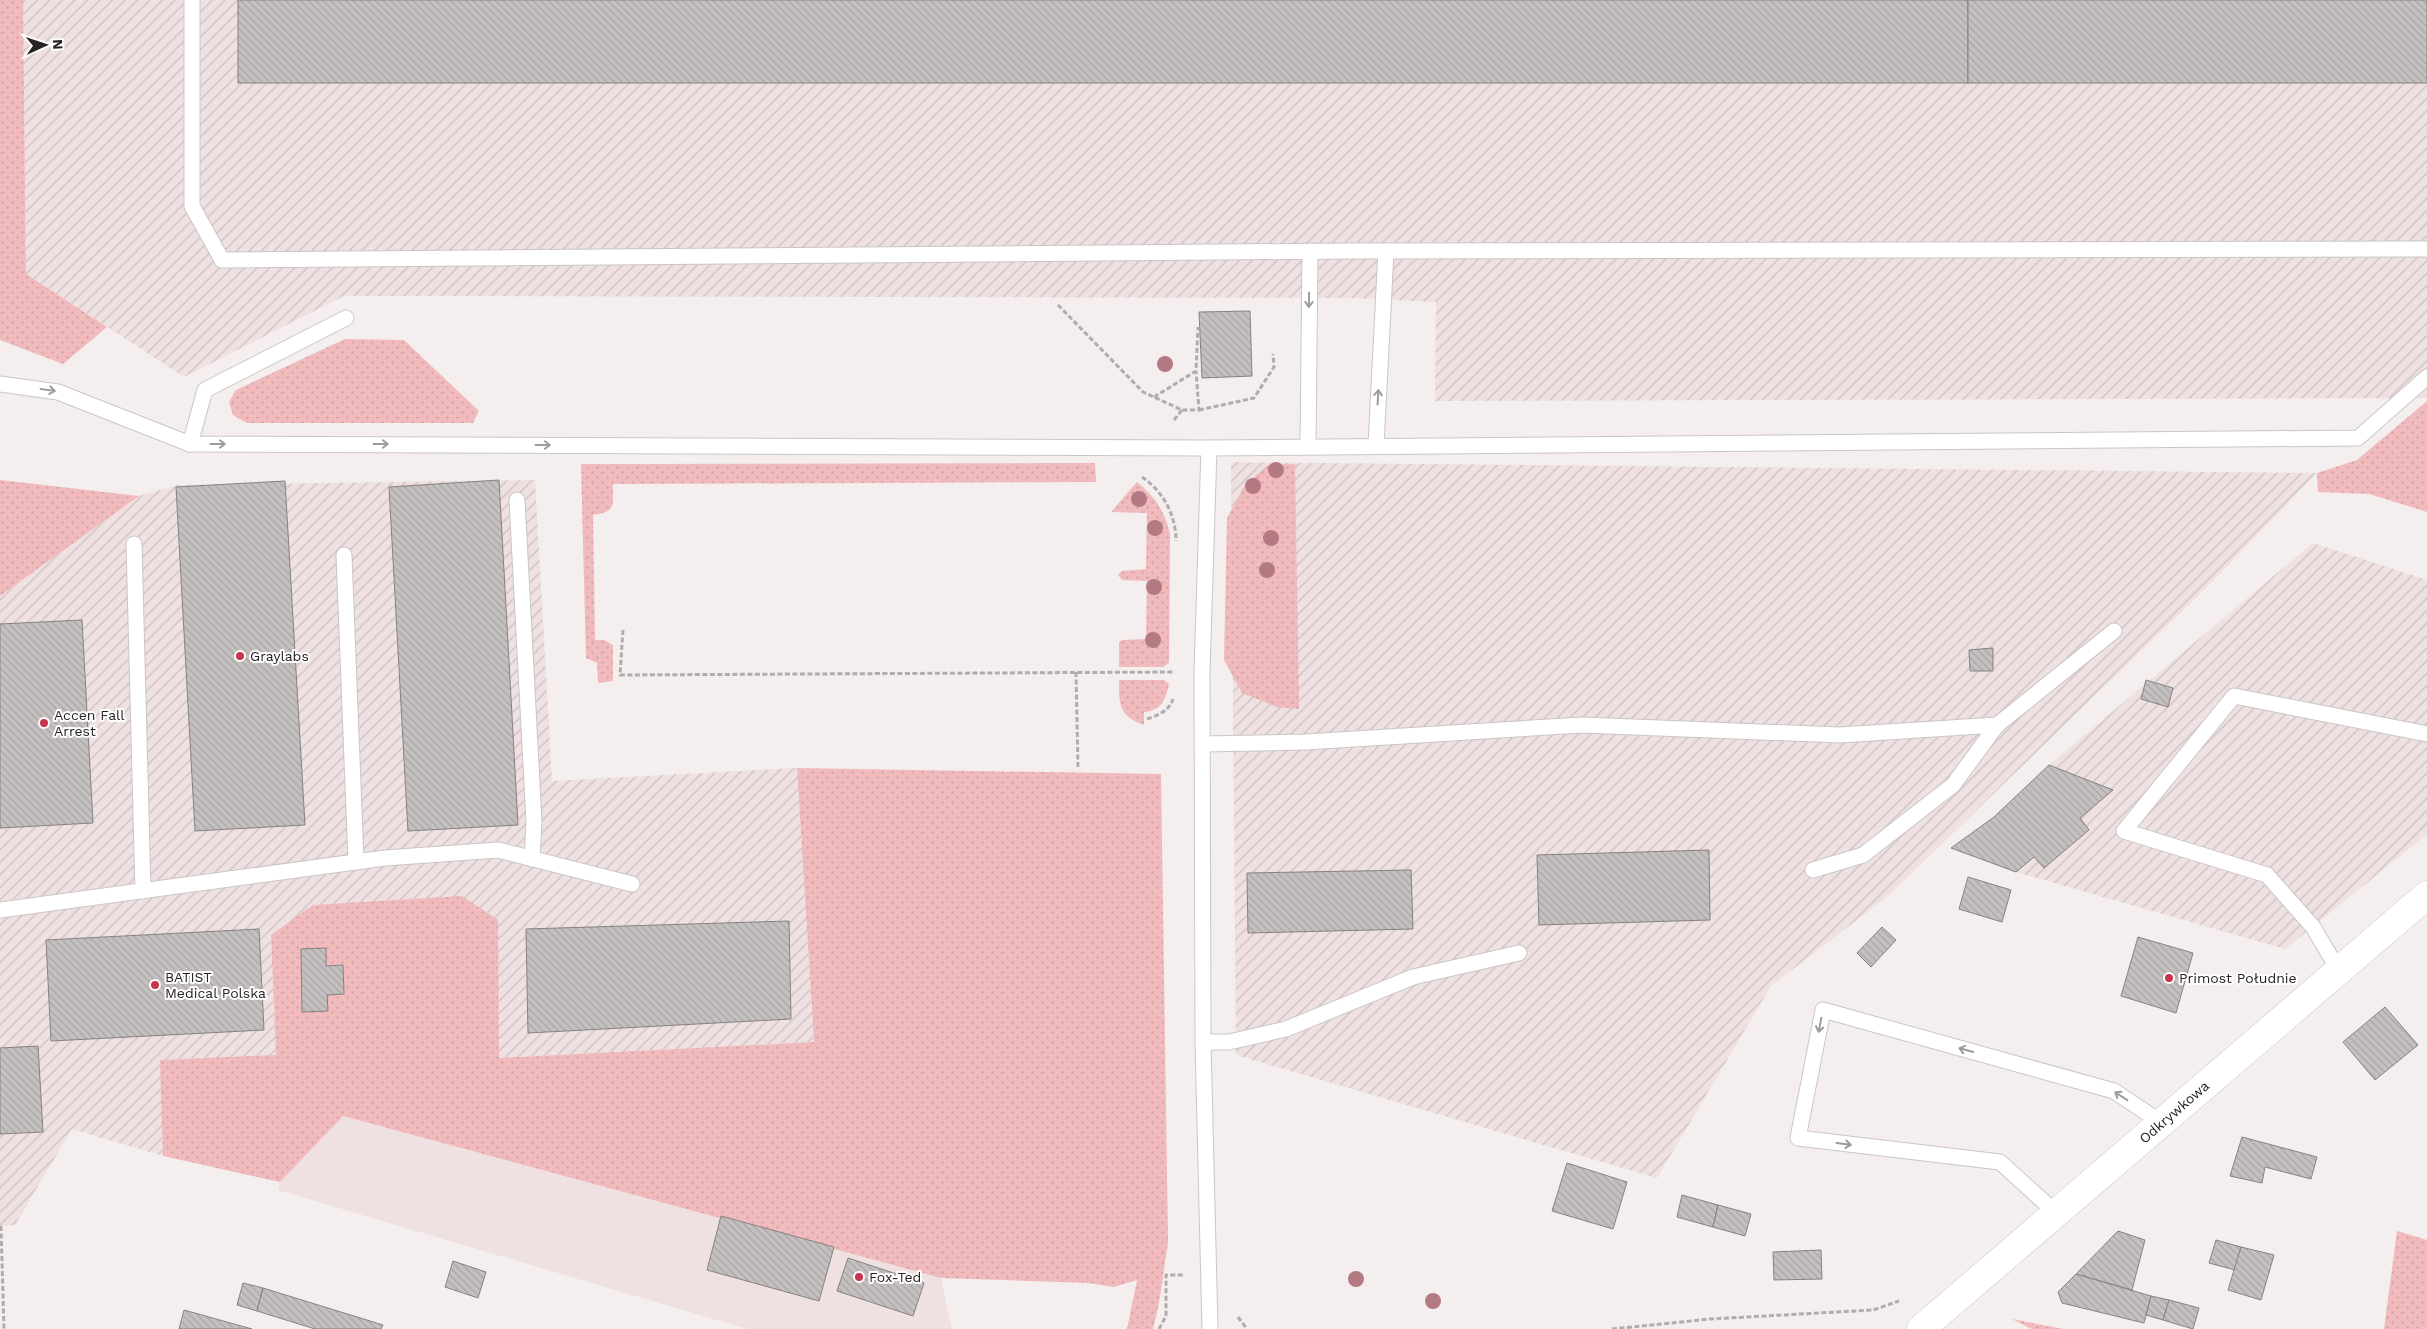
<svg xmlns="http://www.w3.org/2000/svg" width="2427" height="1329" font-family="'Work Sans',sans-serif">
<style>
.built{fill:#efe0e1}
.industrial{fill:url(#industrial-furrows)}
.grass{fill:url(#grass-dots)}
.building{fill:url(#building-back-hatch);stroke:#868182}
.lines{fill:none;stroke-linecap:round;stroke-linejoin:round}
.service-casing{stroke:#cbc6c6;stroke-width:17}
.tertiary-casing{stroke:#cbc6c6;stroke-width:29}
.path{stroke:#b0acac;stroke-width:3;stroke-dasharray:5 2.5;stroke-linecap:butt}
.service{stroke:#fff;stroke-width:15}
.tertiary{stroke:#fff;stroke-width:28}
.tree{fill:#b37a83}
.oneway{stroke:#9d9c9c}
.poi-dot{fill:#c5354d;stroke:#fffdfd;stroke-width:2}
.labels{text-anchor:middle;stroke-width:4;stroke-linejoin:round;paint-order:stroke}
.poi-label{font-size:14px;fill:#252323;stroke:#fffdfd;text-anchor:start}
.street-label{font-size:14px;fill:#252323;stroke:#fffdfd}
</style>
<defs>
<pattern id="industrial-furrows" width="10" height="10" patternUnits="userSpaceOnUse" patternTransform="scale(1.25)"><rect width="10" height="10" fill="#efe0e1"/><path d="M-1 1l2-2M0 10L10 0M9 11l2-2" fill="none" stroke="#cdc0c1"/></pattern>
<pattern id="grass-dots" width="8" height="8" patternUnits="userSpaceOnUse" patternTransform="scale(1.25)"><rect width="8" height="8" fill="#f1babc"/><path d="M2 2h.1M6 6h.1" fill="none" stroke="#cea0a1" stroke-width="1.8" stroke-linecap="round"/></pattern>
<pattern id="building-back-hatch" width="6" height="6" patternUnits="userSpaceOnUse" patternTransform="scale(1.25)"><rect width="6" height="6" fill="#c5c0c0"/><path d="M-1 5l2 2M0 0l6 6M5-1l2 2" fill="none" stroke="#a9a5a5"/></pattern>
</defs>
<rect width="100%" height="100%" fill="#f4eeee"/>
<path class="built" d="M343 1116 941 1278 952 1329H747L278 1190 280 1182Z"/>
<g class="industrial">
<path d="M23 0H2427V398L1435 401 1436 302 1349 298 344 296 184 377 26 274Z"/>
<path d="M1231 462 2317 473 2204 590 1888 896 1771 986 1657 1178 1236 1055Z"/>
<path d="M535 480 552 781 797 768 814 1042 499 1058 497 920 271 936 276 1056 161 1060 163 1156 72 1129 15 1225 0 1226V596L139 496 177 485Z"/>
<path d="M2313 543 2427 580V834L2285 949 2016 872 1951 848 1994 817 2049 765Z"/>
</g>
<g class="grass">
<path d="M0 0H23L26 274 107 327 63 364 0 340Z"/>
<path d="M345 339 404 340 479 411 473 423H247L233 415 229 402 236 390Z"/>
<path d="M2427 401V512L2369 494 2318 492 2317 473 2357 460Z"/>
<path d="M1095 463 1096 482 613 484C612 505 618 511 593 515L595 640H604L613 645V681L598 683 597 663 586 658 581 464Z"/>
<path d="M1295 464 1299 709 1277 707 1242 693 1224 660 1227 518 1245 485 1268 465Z"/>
<path d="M0 480 139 496 0 596Z"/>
<path d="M1137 482C1155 496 1165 512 1170 534L1169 663 1163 667H1119V642L1122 640 1146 639 1147 581 1122 580 1118 575 1122 571 1146 569 1147 513 1111 512Z"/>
<path d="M1119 680H1164L1169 684C1166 699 1161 711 1144 712V725C1119 716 1119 705 1119 680Z"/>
<path d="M797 768 1161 774 1168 1243C1163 1272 1161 1301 1153 1329H1127L1137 1280 1114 1287 1088 1283 941 1278 343 1116 280 1182 163 1156 160 1060 276 1055 271 935 313 905 462 896 498 920 499 1058 814 1042Z"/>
<path d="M2397 1231 2427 1240V1329H2384Z"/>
<path d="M2012 1319 2063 1329H2032Z"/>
</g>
<g class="building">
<rect x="238" y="0" width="1730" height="83"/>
<rect x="1968" y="0" width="459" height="83"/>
<path d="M1250 311 1252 376 1202 378 1199 312Z"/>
<path d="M499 480 518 825 408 831 389 487Z"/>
<path d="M285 481 305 825 195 831 176 487Z"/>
<path d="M82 620 93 823 0 828V624Z"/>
<path d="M1993 648V671H1970L1969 650Z"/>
<path d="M2146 680 2173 688 2168 707 2141 699Z"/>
<path d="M2049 765 2113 790 2080 818 2089 830 2044 868 2034 857 2016 872 1951 848 1994 817Z"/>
<path d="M1709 850 1710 920 1539 925 1537 855Z"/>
<path d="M1411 870 1413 929 1248 933 1247 873Z"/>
<path d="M1968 877 2011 890 2002 922 1959 909Z"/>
<path d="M789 921 791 1019 528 1033 526 929Z"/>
<path d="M1882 927 1896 940 1871 967 1857 953Z"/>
<path d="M259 929 264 1030 51 1041 46 940Z"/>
<path d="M2138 937 2193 953 2176 1013 2121 996Z"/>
<path d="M326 948V966L343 965 344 994 327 995 328 1011 302 1012 301 949Z"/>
<path d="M2385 1007 2418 1045 2375 1080 2343 1042Z"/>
<path d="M38 1046 43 1132 0 1134V1048Z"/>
<path d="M2242 1137 2317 1157 2311 1179 2265 1167 2262 1183 2230 1176Z"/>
<path d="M1567 1163 1627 1182 1613 1229 1552 1211Z"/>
<path d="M1682 1195 1718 1205 1713 1227 1677 1217Z"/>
<path d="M1718 1205 1751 1214 1745 1236 1713 1227Z"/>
<path d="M721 1216 834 1247 819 1301 707 1270Z"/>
<path d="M2118 1231 2145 1240 2132 1290 2076 1274Z"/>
<path d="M2216 1240 2241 1247 2235 1270 2209 1263Z"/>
<path d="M2241 1247 2274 1255 2261 1300 2228 1290Z"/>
<path d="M1821 1250 1822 1279 1774 1280 1773 1252Z"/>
<path d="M848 1258 924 1283 913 1316 837 1291Z"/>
<path d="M453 1261 486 1272 478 1298 445 1287Z"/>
<path d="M2076 1274 2151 1296 2144 1323 2062 1303 2058 1292Z"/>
<path d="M243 1283 263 1288 257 1311 237 1305Z"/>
<path d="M263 1288 383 1325 381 1329H315L257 1311Z"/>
<path d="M2151 1296 2169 1300 2163 1320 2146 1315Z"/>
<path d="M2169 1300 2199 1308 2193 1329 2163 1320Z"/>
<path d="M184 1310 252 1329H179Z"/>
</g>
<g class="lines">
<g class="service-casing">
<g id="service">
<path d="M192 0V206L222 260 1350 251 2427 249"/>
<path d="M0 384 58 392 190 444 1209 448 2358 438 2427 377"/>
<path d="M190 444 205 390 346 318"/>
<path d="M1376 445 1386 251"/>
<path d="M1308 446 1310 251"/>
<path d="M1209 448 1202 672 1203 1042 1210 1329"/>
<path d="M517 500 534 822 532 859"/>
<path d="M134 544 143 891"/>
<path d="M344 555 356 862"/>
<path d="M1203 744 1305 742 1582 725 1840 735 1997 725 2114 631"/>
<path d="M1813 870 1863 855 1953 785 1997 725"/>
<path d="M0 910 385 858 498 850 632 884"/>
<path d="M2339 971 2313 927 2267 875 2124 831 2234 696 2427 734"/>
<path d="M1203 1042H1229L1286 1029 1413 977 1519 953"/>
<path d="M2056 1213 2000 1162 1798 1138 1823 1010 2114 1091 2162 1123"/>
</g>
</g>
<g class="tertiary-casing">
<path id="tertiary" d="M1921 1329 2427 895"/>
</g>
<g class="path">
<path d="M1058 305 1143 392 1182 410H1199L1196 371"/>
<path d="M1154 397 1196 371 1198 327"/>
<path d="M1199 410 1254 398 1274 367 1273 354"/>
<path d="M1174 420 1182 410"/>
<path d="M1142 477C1163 491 1176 515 1176 541"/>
<path d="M623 630 620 675 1175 672"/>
<path d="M1076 672 1078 768"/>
<path d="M1147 719C1159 715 1169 711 1173 699"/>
<path d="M1 1226 4 1329"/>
<path d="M1238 1317 1247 1329"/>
<path d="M1159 1329 1166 1316V1275H1183"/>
<path d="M1612 1329 1710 1319 1873 1310 1899 1301"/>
</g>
<use href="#service" class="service"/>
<use href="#tertiary" class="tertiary"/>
</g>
<g class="tree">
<circle cx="1165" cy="364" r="8"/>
<circle cx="1276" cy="470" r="8"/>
<circle cx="1253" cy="486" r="8"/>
<circle cx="1139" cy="499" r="8"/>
<circle cx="1155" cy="528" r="8"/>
<circle cx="1271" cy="538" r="8"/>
<circle cx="1267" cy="570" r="8"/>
<circle cx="1154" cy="587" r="8"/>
<circle cx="1153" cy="640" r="8"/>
<circle cx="1356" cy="1279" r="8"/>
<circle cx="1433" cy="1301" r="8"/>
</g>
<defs><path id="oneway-shaft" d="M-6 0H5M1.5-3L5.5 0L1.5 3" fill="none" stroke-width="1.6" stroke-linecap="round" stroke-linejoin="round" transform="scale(1.25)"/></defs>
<g class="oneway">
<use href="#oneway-shaft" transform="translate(1309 300) rotate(91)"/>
<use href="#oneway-shaft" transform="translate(48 390) rotate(8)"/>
<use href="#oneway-shaft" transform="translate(1378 397) rotate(-87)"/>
<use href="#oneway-shaft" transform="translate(218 444)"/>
<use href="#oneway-shaft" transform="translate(381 444)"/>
<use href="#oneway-shaft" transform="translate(543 445)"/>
<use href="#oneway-shaft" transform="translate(1820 1025) rotate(101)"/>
<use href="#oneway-shaft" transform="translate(1966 1050) rotate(-164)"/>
<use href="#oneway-shaft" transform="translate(2121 1096) rotate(-147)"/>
<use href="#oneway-shaft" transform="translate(1844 1144) rotate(7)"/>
</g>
<g class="poi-dot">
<circle cx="240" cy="656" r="5"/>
<circle cx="44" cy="723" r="5"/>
<circle cx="2169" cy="978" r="5"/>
<circle cx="155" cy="985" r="5"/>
<circle cx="859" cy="1277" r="5"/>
</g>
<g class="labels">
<g class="poi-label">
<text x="250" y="661">Graylabs</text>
<text x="54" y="720">Accen Fall<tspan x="54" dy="16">Arrest</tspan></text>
<text x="165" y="982">BATIST<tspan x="165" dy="16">Medical Polska</tspan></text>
<text x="2179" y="983">Primost Południe</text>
<text x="869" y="1282">Fox-Ted</text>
</g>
<g class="street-label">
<text transform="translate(2174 1112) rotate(-41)" y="5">Odkrywkowa</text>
</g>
</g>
<g transform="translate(45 45) rotate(87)" stroke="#fffdfd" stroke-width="4" paint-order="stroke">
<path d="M0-4L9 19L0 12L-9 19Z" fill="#252323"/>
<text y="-8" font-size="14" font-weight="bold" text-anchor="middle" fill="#252323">N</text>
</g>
</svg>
